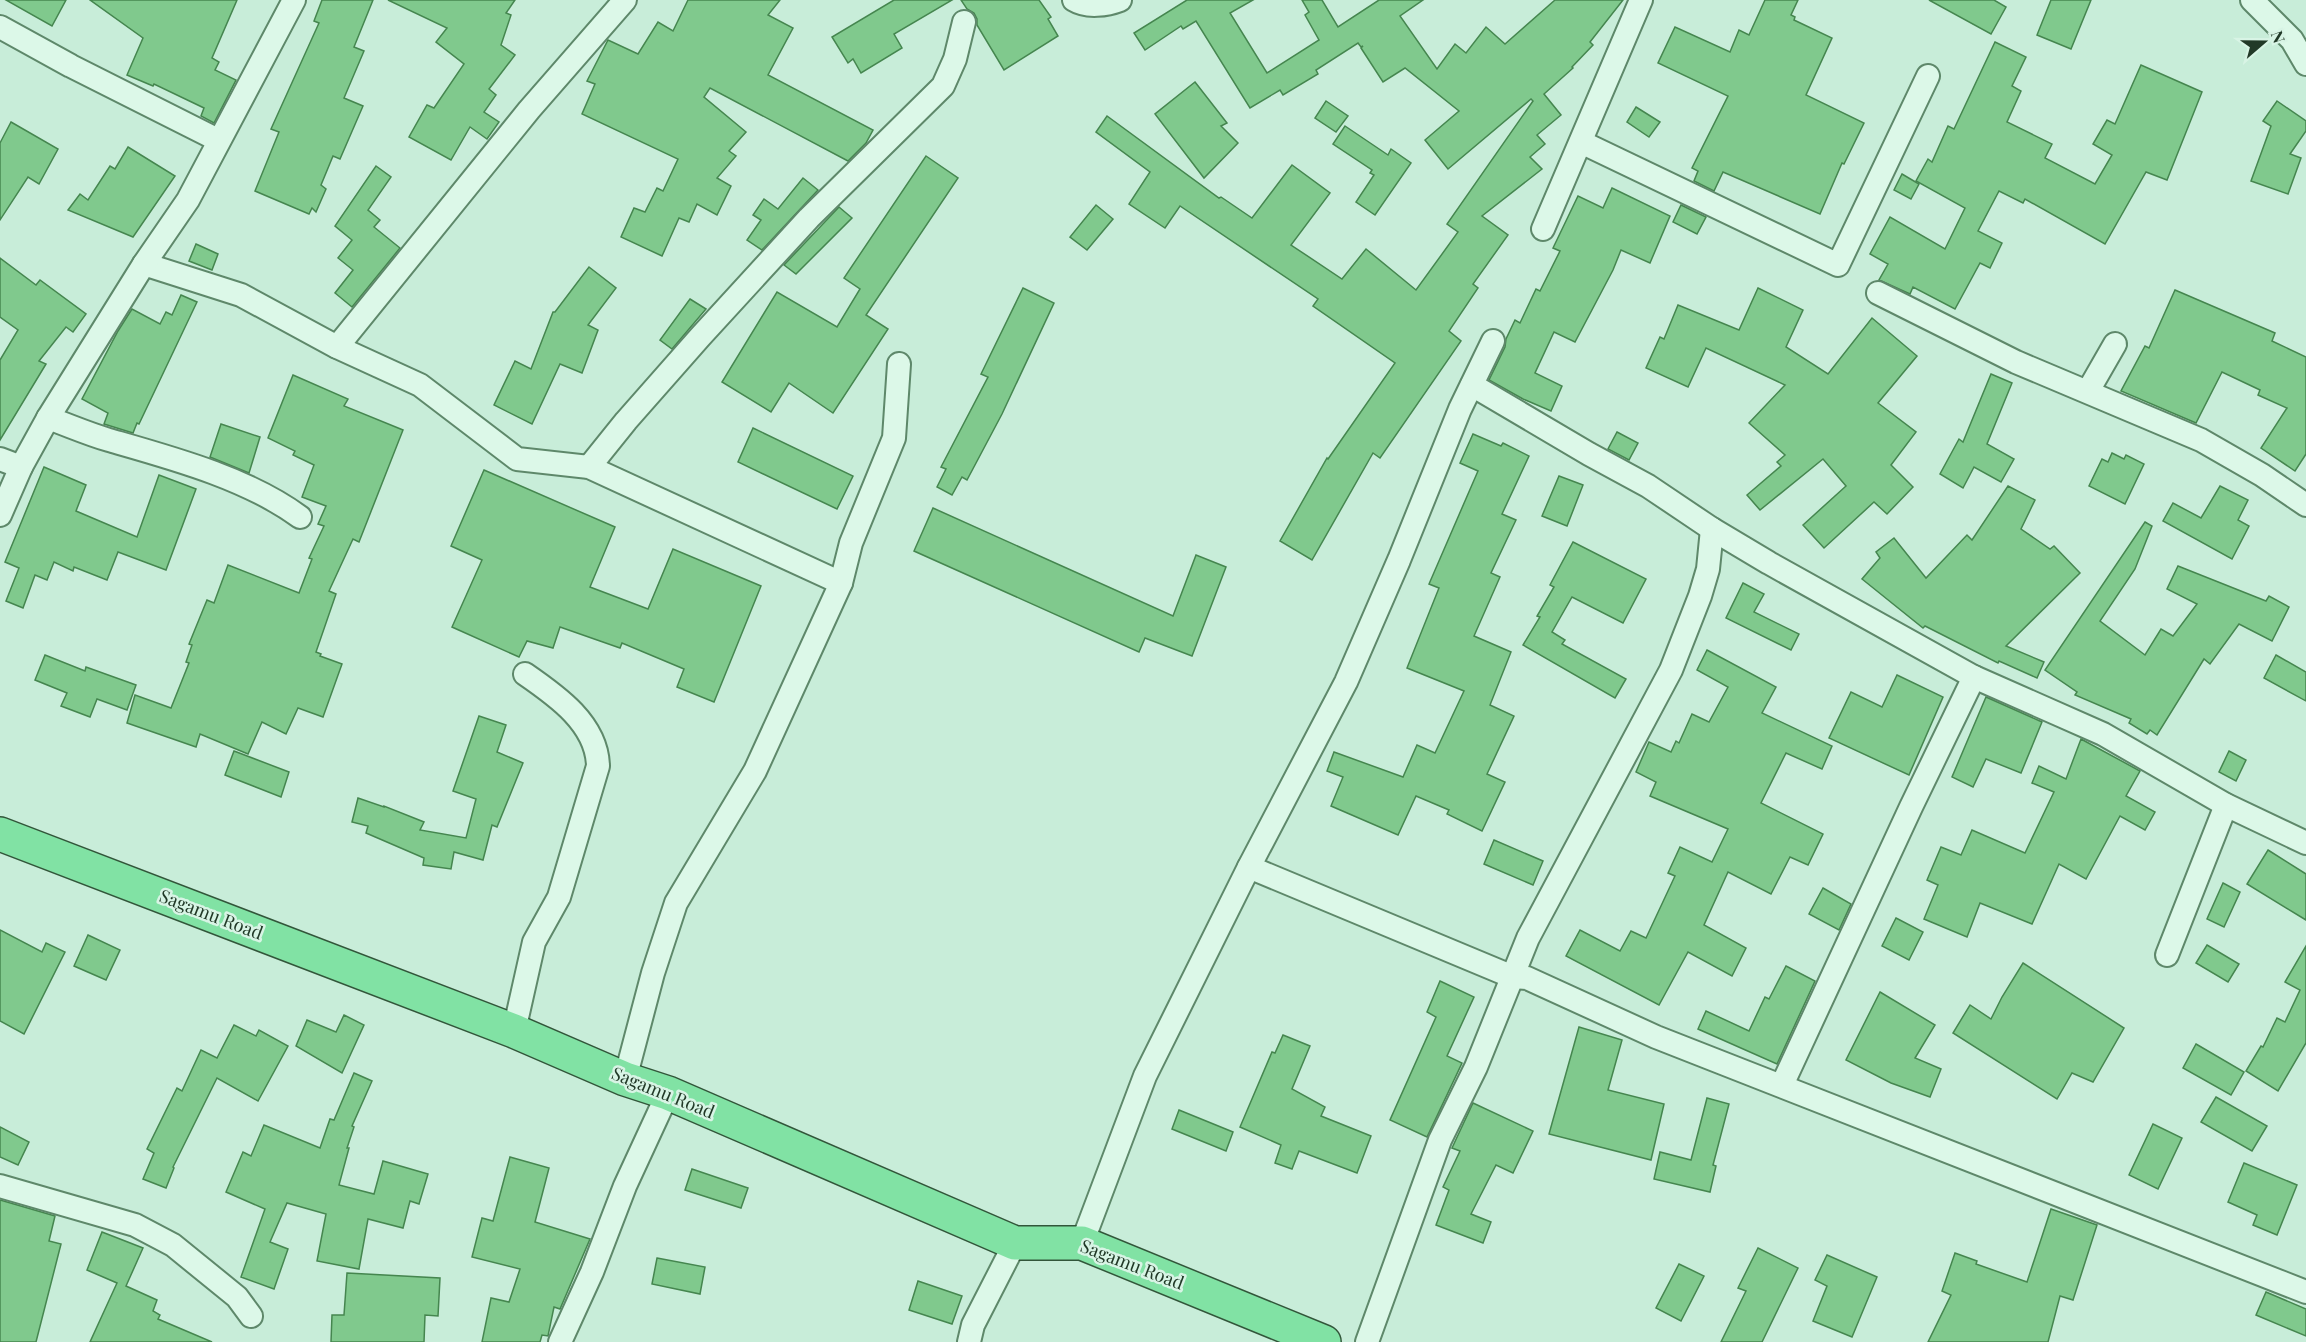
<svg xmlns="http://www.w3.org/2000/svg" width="2306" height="1342" font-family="'Playfair Display',serif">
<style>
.building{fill:#80c98d;stroke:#45864f;stroke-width:1.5}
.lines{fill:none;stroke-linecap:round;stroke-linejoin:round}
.minor-casing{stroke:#5e886a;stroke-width:26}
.trunk-casing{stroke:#32563a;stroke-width:36}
.minor{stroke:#dcf8e8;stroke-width:22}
.trunk{stroke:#81e2a4;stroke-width:33}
.labels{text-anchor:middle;stroke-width:5;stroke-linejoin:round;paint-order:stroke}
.street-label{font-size:18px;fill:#213927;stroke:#d8f4e5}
</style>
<rect width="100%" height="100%" fill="#c8edd9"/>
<g class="building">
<path d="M6 0H66L52 26Z"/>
<path d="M90 0H237L212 58 219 62 215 70 236 80 214 123 201 116 204 108 154 84 153 86 127 75 143 38Z"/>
<path d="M322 0H373L354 47 364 51 344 98 363 106 340 159 333 156 321 185 326 189 316 212 312 208 309 214 255 191 279 132 271 129 319 23 314 21Z"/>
<path d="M388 0H515L506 13 511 15 501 45 515 55 489 89 496 95 484 112 499 122 487 139 470 127 451 160 409 137 427 105 434 108 464 64 436 42 447 28Z"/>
<path d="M688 0H780L768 15 793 28 768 75 873 130 866 143 848 161 710 88 704 97 746 132 729 151 736 156 717 178 731 186 717 215 697 204 689 222 679 218 662 256 621 237 634 208 645 212 657 188 663 191 678 159 582 114 595 84 587 81 608 40 638 54 658 22 673 31Z"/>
<path d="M894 0H952L894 34 902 48 861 73 853 59 848 63 832 37Z"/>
<path d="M961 0H1039L1051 17 1048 19 1058 36 1004 70 977 25V19L974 13 967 9Z"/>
<path d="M1187 0H1253L1230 13 1267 73 1319 40 1305 15 1309 12 1302 0H1322L1338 27 1379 0H1423L1400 16 1437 69 1455 44 1466 53 1486 27 1505 44 1555 0H1623L1590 42 1593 45 1572 67 1573 68 1544 94 1561 115 1537 135 1545 144 1530 157 1542 169 1482 216 1508 235 1473 284 1478 288 1449 331 1461 341 1380 458 1373 453 1312 560 1280 541 1327 458 1328 459 1395 363 1313 306 1318 299 1180 206 1165 228 1129 204 1150 172 1096 132 1107 116 1219 198 1221 197 1252 218 1292 165 1330 193 1291 245 1342 279 1366 249 1416 290 1458 232 1447 224 1533 101 1531 99 1448 169 1425 140 1459 111 1405 68 1383 82 1361 48 1363 46 1361 47 1358 43 1316 70 1318 74 1283 95 1280 90 1250 108 1196 21 1183 29 1181 26 1145 50 1134 33Z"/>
<path d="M1765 0H1798L1791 15 1795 17 1794 20 1832 38 1806 95 1864 123 1844 164 1842 163 1820 214 1723 172 1714 191 1694 181 1698 171 1692 168 1728 96 1658 63 1675 27 1730 52 1739 30 1749 35Z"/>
<path d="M1929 0H1994L2006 7 1991 34Z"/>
<path d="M2051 0H2091L2071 49 2037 35Z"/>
<path d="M1995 42 2026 57 2012 86 2021 91 2007 122 2052 144 2045 158 2095 184 2112 155 2093 144 2107 120 2115 124 2141 65 2202 92 2167 180 2146 172 2105 244 2025 199 2023 203 1999 191 1978 231 2002 243 1990 268 1980 263 1955 309 1913 287 1910 294 1879 280 1888 264 1870 254 1890 217 1945 249 1965 208 1916 181 1928 159 1932 162 1948 126 1954 129Z"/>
<path d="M1195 82 1227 123 1221 126 1238 143 1204 178 1155 114Z"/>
<path d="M1326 101 1348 116 1336 132 1315 118Z"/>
<path d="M2277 101 2306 121V131L2290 154 2301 158 2288 194 2251 181 2271 126 2263 121Z"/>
<path d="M1636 107 1660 122 1649 137 1627 122Z"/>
<path d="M11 122 58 149 39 184 28 177 0 220V143Z"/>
<path d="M1345 126 1388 155 1391 149 1411 163 1375 215 1356 202 1374 175 1370 173 1372 170 1333 144Z"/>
<path d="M128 147 175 176 133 237 68 210 80 194 88 200 110 166 115 169Z"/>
<path d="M926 156 958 178 866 315 888 329 833 413 789 383 771 412 722 382 777 292 837 327 860 289 844 278Z"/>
<path d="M376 166 391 177 368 210 380 220 374 227 400 248 352 307 335 293 353 270 338 258 352 240 335 226Z"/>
<path d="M1902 174 1919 184 1911 199 1894 190Z"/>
<path d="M803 178 818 190 762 250 747 240 761 220 753 215 764 199 778 209Z"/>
<path d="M1612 188 1670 216 1650 263 1621 250 1613 270 1575 342 1554 332 1535 373 1562 386 1551 411 1523 399 1489 380 1505 347 1506 339 1515 320 1520 323 1536 289 1540 291 1560 251 1553 248 1578 196 1603 208Z"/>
<path d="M1096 205 1113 219 1087 250 1070 237Z"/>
<path d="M1681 205 1706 217 1697 234 1673 222Z"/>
<path d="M839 207 852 218 796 274 784 265Z"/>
<path d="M196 244 218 254 212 270 189 261Z"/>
<path d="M0 258 36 285 40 280 86 314 73 332 66 327 39 361 46 364 0 440V360L18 330 0 317Z"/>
<path d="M589 267 616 288 588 325 598 330 582 373 560 364 532 424 494 405 515 361 531 369 553 312H555Z"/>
<path d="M1023 288 1054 303 1002 414 967 480 962 477 952 495 937 487 946 469 941 467 988 377 981 374Z"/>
<path d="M1758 288 1803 310 1786 347 1828 374 1872 318 1917 356 1878 403 1916 432 1891 465 1913 487 1887 514 1874 502 1824 548 1803 525 1846 486 1823 459 1760 510 1747 495 1781 466 1777 462 1785 455 1749 423 1785 385 1706 348 1688 387 1646 368 1660 337 1664 339 1678 305 1739 330Z"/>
<path d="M2175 290 2275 333 2272 341 2306 357V454L2295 471 2261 448 2287 408 2258 395 2260 390 2222 372 2196 423 2121 391 2145 346 2149 348Z"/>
<path d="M181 295 197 302 139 424 137 423 133 433 104 424 108 413 82 399 118 331 132 309 160 324 166 312 172 315Z"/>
<path d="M690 299 706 309 672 349 660 340Z"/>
<path d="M1991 374 2012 383 1987 444 2014 459 2001 482 1974 467 1963 488 1940 474 1959 439 1963 442Z"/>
<path d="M293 375 348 399 344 406 403 430 359 542 353 539 329 591 336 594 316 652 321 654 320 656 342 664 323 717 298 708 286 734 262 722 248 754 200 734 196 747 127 723 135 695 171 708 189 663 186 662 192 645 189 644 207 600 214 603 228 565 299 593 312 559 309 558 324 526 318 524 326 506 302 497 314 465 293 455 295 451 268 438Z"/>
<path d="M221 424 260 437 249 473 210 457Z"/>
<path d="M753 428 853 476 837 509 738 462Z"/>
<path d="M1617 432 1638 443 1629 460 1608 449Z"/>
<path d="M1473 434 1501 446 1503 443 1529 456 1502 514 1516 520 1491 573 1500 577 1474 636 1511 652 1490 705 1514 716 1487 774 1505 782 1482 831 1447 814 1449 810 1416 796 1398 835 1331 806 1343 777 1327 771 1334 752 1403 777 1417 745 1435 753 1464 691 1407 668 1439 588 1429 584 1478 471 1460 463Z"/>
<path d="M2112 453 2124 459 2126 455 2144 464 2125 504 2089 486 2102 459 2108 462Z"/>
<path d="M44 467 86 485 76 511 137 537 159 475 196 489 166 570 118 552 107 580 74 567 73 571 54 562 47 580 35 575 23 608 6 601 19 568 5 562Z"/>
<path d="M484 470 615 527 590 587 648 609 673 549 761 586 714 702 677 687 684 669 622 643 620 648 560 627 553 648 527 641 519 657 452 627 482 560 451 546Z"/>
<path d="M1559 476 1583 485 1567 526 1542 516Z"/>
<path d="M2008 486 2035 500 2021 529 2050 549 2054 546 2080 573 2006 646 2044 662 2037 678 1999 661 1998 663 1925 626 1923 628 1862 579 1880 558 1876 552 1894 538 1926 578 1967 535 1972 540Z"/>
<path d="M2220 486 2248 500 2238 520 2249 526 2232 559 2163 521 2173 503 2201 518Z"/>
<path d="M933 508 1173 616 1196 555 1226 567 1192 656 1145 638 1139 652 914 551Z"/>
<path d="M2145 522 2152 526 2135 569 2100 621 2145 655 2161 629 2173 636 2197 604 2167 589 2178 566 2266 601 2269 596 2289 607 2272 641 2239 624 2210 664 2204 659 2157 735 2150 730 2147 734 2129 723 2131 719 2075 695 2077 692 2045 670Z"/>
<path d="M1573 542 1646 579 1623 623 1572 597 1552 632 1565 640 1562 644 1626 679 1615 698 1523 645 1540 617 1537 616 1554 587 1550 585Z"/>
<path d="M1743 583 1764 594 1754 612 1799 634 1791 650 1726 618Z"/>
<path d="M1707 650 1776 687 1762 713 1832 746 1822 769 1786 753 1761 803 1823 834 1808 865 1790 857 1771 894 1728 872 1704 925 1746 948 1732 976 1688 952 1659 1005 1566 956 1580 930 1620 951 1631 931 1646 938 1675 876 1668 873 1680 847 1712 862 1728 829 1650 796 1656 782 1636 772 1649 742 1671 752 1676 741 1679 743 1692 714 1709 722 1728 687 1697 670Z"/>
<path d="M45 655 85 671 86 667 136 685 127 710 97 699 90 717 61 706 67 693 35 680Z"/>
<path d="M2276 655 2306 672V701L2264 678Z"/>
<path d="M1897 675 1943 697 1909 775 1829 738 1851 692 1882 707Z"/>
<path d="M1986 697 2042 722 2021 773 1986 759 1973 787 1952 777Z"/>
<path d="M479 716 506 725 497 752 523 763 497 827 492 825 483 860 454 852 451 869 423 865 424 858 366 833 368 826 352 822 358 798 384 807V806L424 822 420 830 466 838 476 799 453 791Z"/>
<path d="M2081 739 2140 771 2126 796 2155 812 2145 830 2120 816 2086 879 2059 864 2032 924 1980 903 1967 937 1924 919 1938 885 1927 880 1941 847 1961 855 1972 830 2025 853 2054 792 2032 783 2039 766 2066 779Z"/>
<path d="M234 751 289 772 281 797 225 775Z"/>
<path d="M2229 751 2246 760 2236 781 2219 772Z"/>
<path d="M1494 840 1543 861 1533 885 1484 864Z"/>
<path d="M2268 850 2306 874V920L2247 884Z"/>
<path d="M2223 883 2240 892 2224 927 2207 919Z"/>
<path d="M1823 888 1851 904 1839 930 1809 914Z"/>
<path d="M1896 918 1923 932 1909 960 1882 946Z"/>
<path d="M0 930 42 952 46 943 65 952 24 1034 0 1021Z"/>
<path d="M88 935 120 950 106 980 74 966Z"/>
<path d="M2207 945 2239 964 2228 982 2196 963Z"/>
<path d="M2306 946V1043L2278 1091 2246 1071 2261 1046 2263 1047 2277 1018 2285 1022 2300 990 2285 982Z"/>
<path d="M2023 963 2124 1028 2093 1082 2072 1073 2057 1099 1953 1033 1970 1005 1991 1019 2002 997Z"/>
<path d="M1786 966 1815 981 1777 1064 1698 1029 1706 1011 1749 1031 1765 997 1769 999Z"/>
<path d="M1440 981 1474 997 1447 1056 1462 1063 1427 1137 1390 1120 1436 1017 1427 1012Z"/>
<path d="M1880 992 1935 1025 1915 1058 1941 1069 1930 1097 1891 1083 1846 1060Z"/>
<path d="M344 1015 364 1025 342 1073 296 1046 307 1020 336 1032Z"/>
<path d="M234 1025 256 1036 259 1030 288 1046 258 1101 217 1078 173 1167 174 1168 166 1188 143 1179 154 1153 147 1149 177 1088 182 1091 201 1050 217 1058Z"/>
<path d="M1579 1027 1622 1040 1608 1090 1664 1104 1651 1160 1549 1134Z"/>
<path d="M1283 1035 1310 1046 1292 1089 1325 1107 1321 1116 1371 1136 1357 1173 1299 1151 1292 1169 1275 1163 1281 1145 1240 1127 1272 1052 1275 1053Z"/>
<path d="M2196 1044 2244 1072 2231 1095 2183 1068Z"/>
<path d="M354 1073 372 1081 352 1126 354 1127 347 1148H349L339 1185 374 1194 383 1161 428 1174 419 1204 410 1201 403 1228 368 1219 359 1269 317 1261 326 1214 287 1203 270 1242 288 1249 274 1289 241 1277 265 1209 226 1192 243 1152 251 1156 264 1125 320 1148 330 1119 334 1120Z"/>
<path d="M2216 1097 2267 1126 2252 1151 2201 1122Z"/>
<path d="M1707 1098 1729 1104 1713 1165 1716 1166 1710 1192 1654 1179 1660 1152 1691 1160Z"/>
<path d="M1473 1103 1533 1131 1513 1173 1496 1165 1471 1214 1491 1222 1483 1243 1436 1225 1449 1190 1443 1187 1460 1151 1452 1148Z"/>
<path d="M1179 1110 1233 1132 1226 1151 1172 1129Z"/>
<path d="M2153 1124 2182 1138 2158 1189 2129 1175Z"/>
<path d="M0 1127 29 1142 18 1165 0 1157Z"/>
<path d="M510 1157 549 1168 535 1222 590 1239 560 1309 554 1307 548 1336 542 1335 540 1342H482L491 1298 509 1302 520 1269 472 1257 482 1218 493 1221Z"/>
<path d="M2244 1163 2297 1185 2277 1235 2253 1225 2257 1215 2228 1202Z"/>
<path d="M692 1169 748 1188 741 1208 685 1190Z"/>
<path d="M0 1200 55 1216 49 1241 61 1244 36 1342H0Z"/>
<path d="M2051 1209 2097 1225 2073 1300 2060 1296 2048 1342H1928L1951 1295 1942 1291 1955 1253 1977 1261 1976 1264 2027 1282Z"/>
<path d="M102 1232 143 1248 126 1286 157 1300 153 1311 160 1315 158 1319 212 1342H90L117 1283 87 1270Z"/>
<path d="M1758 1248 1798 1268 1762 1342H1721L1746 1291 1738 1288Z"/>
<path d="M1827 1255 1877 1277 1852 1337 1813 1321 1827 1286 1815 1280Z"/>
<path d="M657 1258 705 1267 700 1294 652 1284Z"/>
<path d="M1679 1264 1704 1276 1681 1321 1656 1308Z"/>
<path d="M347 1273 440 1278 438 1316 425 1315 424 1342H331L332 1315H344Z"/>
<path d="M918 1281 962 1296 952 1324 909 1310Z"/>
<path d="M2266 1292 2306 1309V1336L2256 1315Z"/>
</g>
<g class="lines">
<g class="minor-casing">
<g id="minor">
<path d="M1074 0C1087 8 1107 5 1120 0"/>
<path d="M2252 0 2292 40 2306 64"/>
<path d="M0 27 71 66 218 140"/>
<path d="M1581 142 1838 265 1928 76"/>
<path d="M1543 229 1641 0"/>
<path d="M144 264 241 295 337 347 420 385 517 459 589 467 841 583"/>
<path d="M1878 293 2016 362 2201 440 2262 475 2306 505"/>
<path d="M337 347 529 110 625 0"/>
<path d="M1472 385 1589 454 1648 486 1712 529 1769 563 1974 677 2103 734 2226 805 2306 843"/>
<path d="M2088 391 2115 344"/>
<path d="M48 418C68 425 88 434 109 440 172 458 247 478 300 517"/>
<path d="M0 459 21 467"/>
<path d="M589 467 626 421 700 337 809 218 943 86 955 59 964 22"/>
<path d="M0 515 21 467 48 418 144 264 188 200 294 0"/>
<path d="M1249 867 1513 977 1527 978 1656 1037 2306 1292"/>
<path d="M2167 955 2226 805"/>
<path d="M514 1031 534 942 559 897 598 766C597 724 557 696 525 674"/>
<path d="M625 1079 653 973 676 903 755 771 841 583 851 543 894 438 899 364"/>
<path d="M1782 1085 1911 807 1974 677"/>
<path d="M0 1186 135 1225 173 1245 237 1297 251 1316"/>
<path d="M1082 1243 1145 1076 1249 867 1346 682 1399 560 1460 409 1493 341"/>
<path d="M560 1342 592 1272 625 1186 668 1093"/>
<path d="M969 1342 973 1325 1015 1243"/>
<path d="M1367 1342 1440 1140 1476 1067 1528 938 1671 670 1700 596 1708 569 1712 529"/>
</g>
</g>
<g class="trunk-casing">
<path id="trunk" d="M0 834 514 1031 625 1079 668 1093 1015 1243H1082L1324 1342"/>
</g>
<use href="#minor" class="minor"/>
<use href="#trunk" class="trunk"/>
</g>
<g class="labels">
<g class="street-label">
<text transform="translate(211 915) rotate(21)" y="6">Sagamu Road</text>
<text transform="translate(663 1093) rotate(22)" y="6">Sagamu Road</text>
<text transform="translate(1132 1265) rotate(21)" y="6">Sagamu Road</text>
</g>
</g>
<g transform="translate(2264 42) rotate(70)" stroke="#d8f4e5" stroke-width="4.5" paint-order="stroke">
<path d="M0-4.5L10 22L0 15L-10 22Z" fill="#213927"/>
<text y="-9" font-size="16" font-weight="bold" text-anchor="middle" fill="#213927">N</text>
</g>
</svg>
